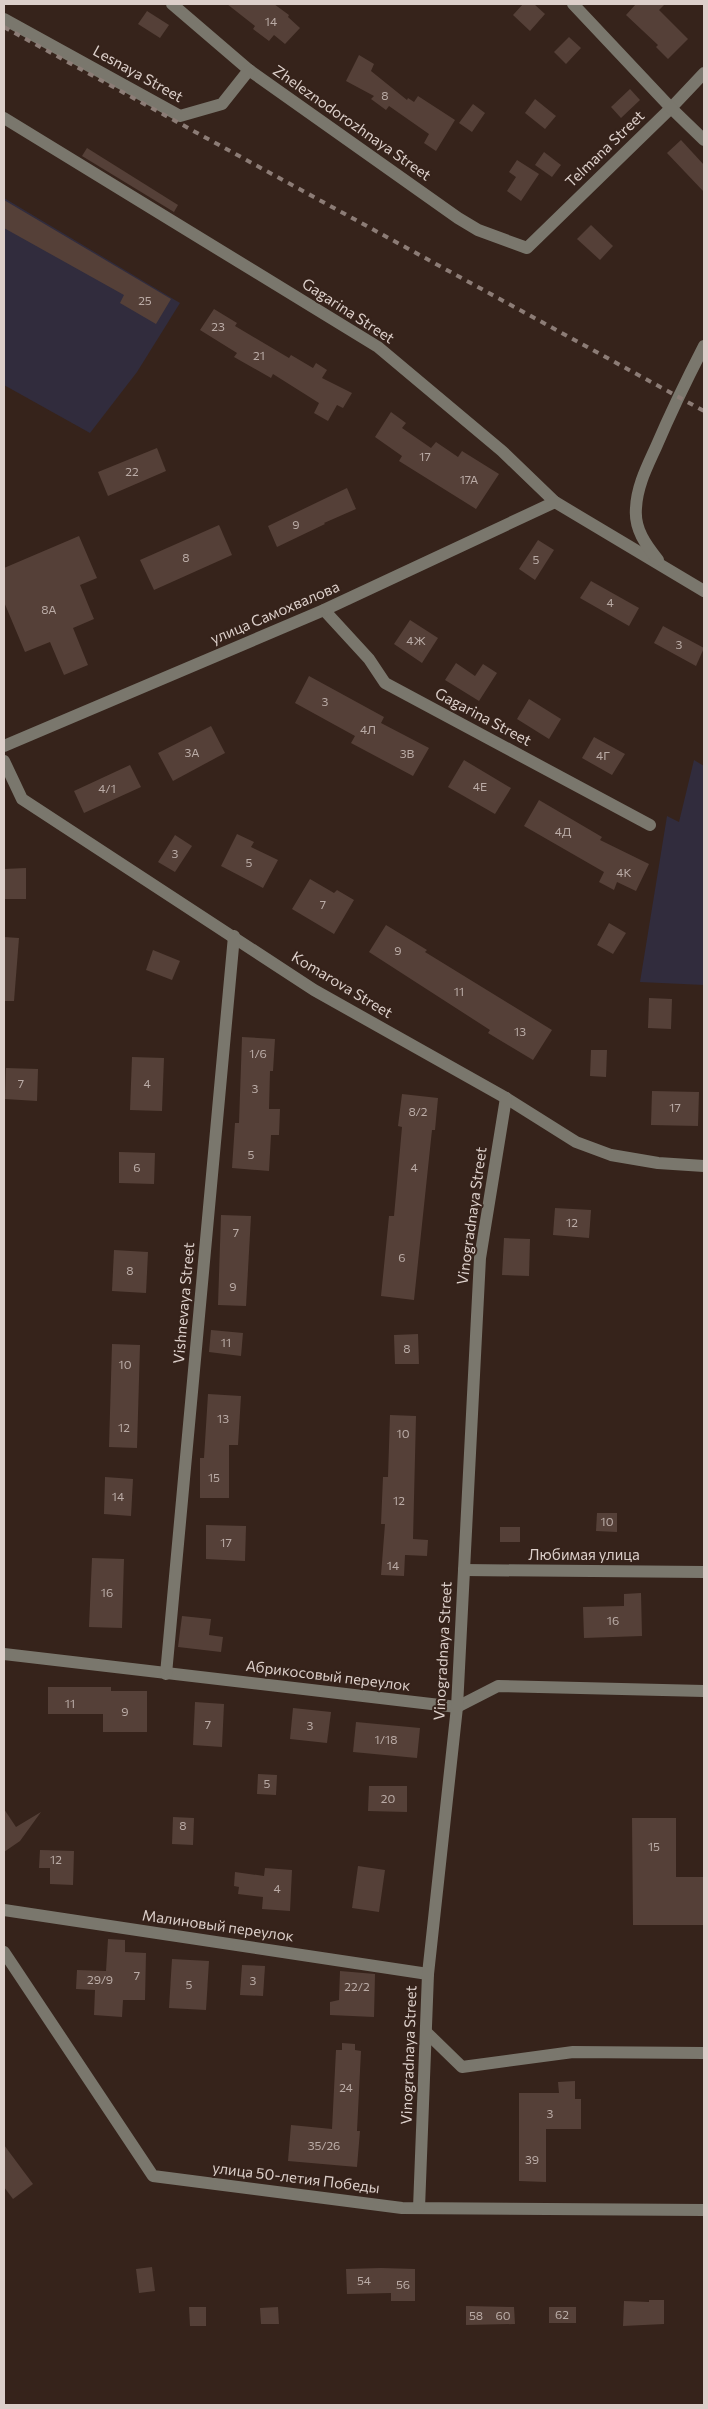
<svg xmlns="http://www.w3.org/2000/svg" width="708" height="2409" font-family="Commissioner,sans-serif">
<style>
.industrial{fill:#312c3d}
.building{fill:#554038}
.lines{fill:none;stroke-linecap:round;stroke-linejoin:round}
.minor{stroke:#7a776d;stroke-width:12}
.rail{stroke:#8c7c76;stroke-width:4;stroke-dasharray:6 6;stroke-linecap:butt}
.labels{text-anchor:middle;stroke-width:4;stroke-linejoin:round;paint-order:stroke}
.number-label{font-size:12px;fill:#baaba6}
.street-label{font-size:15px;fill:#dccfca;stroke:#36231b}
</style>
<rect width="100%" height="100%" fill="#36231b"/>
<g class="industrial">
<path d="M4 198 180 303 137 372 90 433 4 385Z"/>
<path d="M694 760 704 766V985L640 982 667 816 679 822Z"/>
</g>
<g class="building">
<path d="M227 4H274L289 15 288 17 300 28 285 44 274 35 269 41 253 29 255 26Z"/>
<path d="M523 4H534L545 14 530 31 513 15Z"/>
<path d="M636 4H665L659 10 688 39 668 59 656 47 658 45 626 15Z"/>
<path d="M147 11 169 25 160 38 138 24Z"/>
<path d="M569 37 581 48 566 64 554 52Z"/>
<path d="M359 55 374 64 371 71 407 100 408 98 414 102 418 96 455 120 436 151 424 143 429 134 389 106 386 110 371 99 374 96 346 81Z"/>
<path d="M630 89 640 100 621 118 611 107Z"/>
<path d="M535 99 556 116 545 129 525 113Z"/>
<path d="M473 104 485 113 472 132 459 123Z"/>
<path d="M681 140 704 165V192L667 153Z"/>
<path d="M87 148 178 205 174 212 82 156Z"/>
<path d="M544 152 561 165 552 177 535 165Z"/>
<path d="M517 160 539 174 521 201 507 191 516 177 509 172Z"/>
<path d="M4 200 171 299 156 324 120 303 124 295 4 228Z"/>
<path d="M591 225 613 246 600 260 577 239Z"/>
<path d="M214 309 237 323 235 326 289 358 291 355 313 368 316 363 327 370 322 378 352 393 343 408 337 405 328 421 314 413 319 403 273 374 271 378 234 357 237 353 200 330Z"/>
<path d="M391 412 406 423 402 428 431 448 436 442 458 457 462 451 499 474 476 509 399 461 402 456 375 437Z"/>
<path d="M157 448 166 471 108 496 98 472Z"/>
<path d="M347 488 356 509 324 523 325 524 277 547 268 526Z"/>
<path d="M219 525 232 555 154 590 140 560Z"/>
<path d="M79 536 97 578 80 585 94 619 73 628 88 665 64 675 50 642 25 652 4 602V568Z"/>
<path d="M538 540 554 550 535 580 519 569Z"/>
<path d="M591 581 639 608 629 626 580 598Z"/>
<path d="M410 620 438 638 422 663 394 644Z"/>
<path d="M663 626 704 648 696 666 654 643Z"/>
<path d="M456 663 475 676 483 664 497 673 479 701 445 680Z"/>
<path d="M309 676 384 717 381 723 429 748 413 776 351 743 355 736 295 703Z"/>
<path d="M529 699 561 719 549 739 517 719Z"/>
<path d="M211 726 225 753 173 781 158 753Z"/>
<path d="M594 737 625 754 612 775 582 758Z"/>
<path d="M464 760 511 788 495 814 448 787Z"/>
<path d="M130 765 141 787 84 813 74 791Z"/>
<path d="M539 800 602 837 600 840 649 864 636 891 617 882 614 890 599 882 604 872 524 826Z"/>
<path d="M237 834 254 842 251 847 278 860 263 888 221 866Z"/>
<path d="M175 835 192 846 175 872 158 862Z"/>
<path d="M26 868V899H4V869Z"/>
<path d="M310 879 334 893 337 890 354 900 334 934 292 909Z"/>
<path d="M609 923 626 933 613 954 597 945Z"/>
<path d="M386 925 427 950 425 952 552 1030 533 1060 488 1033 490 1030 369 952Z"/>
<path d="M4 937 19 938 14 1001H4Z"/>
<path d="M153 950 180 961 172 980 146 970Z"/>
<path d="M649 998 672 999 671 1029 648 1028Z"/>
<path d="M242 1037 275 1039 273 1071H270L269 1109H280L279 1135H271L269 1171 232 1168 235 1123H239Z"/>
<path d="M591 1050H607L606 1077 590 1076Z"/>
<path d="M132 1057 164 1058 162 1111 130 1110Z"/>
<path d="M6 1068 38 1069 37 1101 5 1099Z"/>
<path d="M652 1091 699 1092 698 1126 651 1125Z"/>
<path d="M402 1094 438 1098 435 1130H432L414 1300 381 1296 389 1216H394L402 1127 398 1126Z"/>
<path d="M119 1152 155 1153 154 1184 119 1183Z"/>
<path d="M555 1208 591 1210 589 1238 553 1235Z"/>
<path d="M221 1215 251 1216 246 1306 218 1305Z"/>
<path d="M504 1238 530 1239 529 1276 502 1275Z"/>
<path d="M114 1250 148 1252 146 1293 112 1291Z"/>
<path d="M211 1330 243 1333 241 1356 209 1352Z"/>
<path d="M418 1334 419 1364H395L394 1335Z"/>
<path d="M112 1344 140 1345 137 1448 109 1447Z"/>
<path d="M208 1394 241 1396 238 1445H229V1498H200V1458H204Z"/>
<path d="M390 1415 416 1416 413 1539 428 1540 427 1556 405 1555 404 1576 381 1575 385 1524H381L383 1477H388Z"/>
<path d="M105 1477 133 1479 131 1516 104 1514Z"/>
<path d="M597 1513H617V1532L596 1531Z"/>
<path d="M206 1525 246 1526 245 1561 206 1559Z"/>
<rect x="500" y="1527" width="20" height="15"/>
<path d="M92 1558 124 1559 122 1628 89 1627Z"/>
<path d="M641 1593 642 1636 584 1638 583 1607 624 1606V1594Z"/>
<path d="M182 1616 211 1619 209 1635 223 1637 221 1652 178 1647Z"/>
<path d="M48 1687H111V1691H147V1732H103V1714H48Z"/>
<path d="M195 1702 224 1704 222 1747 193 1745Z"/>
<path d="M293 1708 331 1712 327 1743 290 1739Z"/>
<path d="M356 1722 420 1728 417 1758 353 1752Z"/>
<path d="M258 1774 277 1775 276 1795 257 1794Z"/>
<path d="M369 1786H407V1812L368 1811Z"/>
<path d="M4 1809 16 1827 41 1812 20 1841 4 1852Z"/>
<path d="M173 1817 194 1818 193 1845 172 1844Z"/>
<path d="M632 1818H676V1877H704V1925H633Z"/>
<path d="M40 1850 74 1851 73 1885 50 1884V1868H39Z"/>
<path d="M358 1866 385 1870 379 1912 352 1908Z"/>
<path d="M265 1868 292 1870 290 1911 262 1909 263 1897 238 1894 239 1887 234 1886 235 1872 264 1876Z"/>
<path d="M108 1939 125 1940V1952L146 1953 145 2000H123L122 2017 94 2015 95 1990 76 1989 77 1970 106 1971Z"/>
<path d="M172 1959 209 1961 206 2010 169 2008Z"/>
<path d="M242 1965 265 1966 263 1996 240 1995Z"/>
<path d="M340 1971 375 1974 374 2017 330 2015V2002L339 2000Z"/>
<path d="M342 2043 355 2044V2050L361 2051 357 2131H360L357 2167 288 2161 291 2125 332 2129 336 2050H342Z"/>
<path d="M575 2081V2099H581V2129H546V2182L519 2181V2093H559L558 2082Z"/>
<path d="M4 2145 33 2184 13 2199 4 2187Z"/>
<path d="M152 2267 155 2291 139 2293 136 2269Z"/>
<path d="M381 2268 415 2269V2301H391V2293L347 2294 346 2269Z"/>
<path d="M649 2300H664V2324L623 2326 624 2301 649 2302Z"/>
<path d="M466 2306 514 2307 515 2324 466 2325Z"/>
<path d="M189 2307H206V2326H190Z"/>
<path d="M278 2307 279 2324H261L260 2308Z"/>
<rect x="549" y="2307" width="27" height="16"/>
</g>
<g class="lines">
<g class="minor">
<path d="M172 4 249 70 458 218 478 230 527 248 671 108 704 73"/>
<path d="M573 4 671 108 704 140"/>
<path d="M4 19 180 116 222 104 249 70"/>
<path d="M4 118 378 347 502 451 555 502 704 591"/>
<path d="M658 560C646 545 634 529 636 508 637 486 647 467 656 447 671 412 687 379 704 346"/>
<path d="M324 610 369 659 385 683 650 825"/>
<path d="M4 746 324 610 555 502"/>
<path d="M4 761 22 799 314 990 506 1098 576 1142 611 1155 658 1163 704 1166"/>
<path d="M464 1570 704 1572"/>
<path d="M4 1654 457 1707 498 1686 704 1691"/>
<path d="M166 1674 234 936"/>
<path d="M4 1910 428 1974"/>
<path d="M4 1952 153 2176 402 2208 704 2210"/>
<path d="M426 2032 462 2067 573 2052 704 2053"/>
<path d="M419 2208 428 1974 457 1707 480 1258 506 1098"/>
</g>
<path class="rail" d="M4 27 704 411"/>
</g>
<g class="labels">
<g class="number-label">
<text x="271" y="26">14</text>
<text x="385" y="100">8</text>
<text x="145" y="305">25</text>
<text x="218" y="331">23</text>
<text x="259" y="360">21</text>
<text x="425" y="461">17</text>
<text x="132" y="476">22</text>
<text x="469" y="484">17А</text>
<text x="296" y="529">9</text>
<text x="186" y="562">8</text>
<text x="536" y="564">5</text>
<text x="610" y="607">4</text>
<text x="49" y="614">8А</text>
<text x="416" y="645">4Ж</text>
<text x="679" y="649">3</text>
<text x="325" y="706">3</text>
<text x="368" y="734">4Л</text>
<text x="192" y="757">3А</text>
<text x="407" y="758">3В</text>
<text x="603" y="760">4Г</text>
<text x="480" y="791">4Е</text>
<text x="107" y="793">4/1</text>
<text x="563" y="836">4Д</text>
<text x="175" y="858">3</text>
<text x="249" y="867">5</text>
<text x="624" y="877">4К</text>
<text x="323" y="909">7</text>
<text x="398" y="955">9</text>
<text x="459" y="996">11</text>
<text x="520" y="1036">13</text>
<text x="258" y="1058">1/6</text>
<text x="21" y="1088">7</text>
<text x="147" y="1088">4</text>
<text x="255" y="1093">3</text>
<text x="675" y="1112">17</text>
<text x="418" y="1116">8/2</text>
<text x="251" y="1159">5</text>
<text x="137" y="1172">6</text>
<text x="414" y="1172">4</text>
<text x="572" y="1227">12</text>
<text x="236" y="1237">7</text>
<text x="402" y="1262">6</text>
<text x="130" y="1275">8</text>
<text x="233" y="1291">9</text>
<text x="226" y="1347">11</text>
<text x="407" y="1353">8</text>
<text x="125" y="1369">10</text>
<text x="223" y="1423">13</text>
<text x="124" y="1432">12</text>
<text x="403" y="1438">10</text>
<text x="214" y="1482">15</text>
<text x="118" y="1501">14</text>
<text x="399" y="1505">12</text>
<text x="607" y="1526">10</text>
<text x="226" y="1547">17</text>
<text x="393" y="1570">14</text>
<text x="107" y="1597">16</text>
<text x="613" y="1625">16</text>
<text x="70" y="1708">11</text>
<text x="125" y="1716">9</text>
<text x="208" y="1729">7</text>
<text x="310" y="1730">3</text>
<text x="386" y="1744">1/18</text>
<text x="267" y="1788">5</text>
<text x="388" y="1803">20</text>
<text x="183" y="1830">8</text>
<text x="654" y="1851">15</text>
<text x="56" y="1864">12</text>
<text x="277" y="1893">4</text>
<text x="137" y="1980">7</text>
<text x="100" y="1984">29/9</text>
<text x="253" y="1985">3</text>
<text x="189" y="1989">5</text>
<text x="357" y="1991">22/2</text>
<text x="346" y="2092">24</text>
<text x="550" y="2118">3</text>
<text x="324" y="2150">35/26</text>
<text x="532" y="2164">39</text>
<text x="364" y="2285">54</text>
<text x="403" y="2289">56</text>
<text x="562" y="2319">62</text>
<text x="476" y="2320">58</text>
<text x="503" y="2320">60</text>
</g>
<g class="street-label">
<text transform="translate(138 74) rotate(29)" y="5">Lesnaya Street</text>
<text transform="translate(352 123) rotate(35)" y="5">Zheleznodorozhnaya Street</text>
<text transform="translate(605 149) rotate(-44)" y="5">Telmana Street</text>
<text transform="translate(348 311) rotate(33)" y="5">Gagarina Street</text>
<text transform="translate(275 613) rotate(-23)" y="5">улица Самохвалова</text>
<text transform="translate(483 717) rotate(28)" y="5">Gagarina Street</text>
<text transform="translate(342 985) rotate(31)" y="5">Komarova Street</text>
<text transform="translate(472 1216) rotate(-82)" y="5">Vinogradnaya Street</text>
<text transform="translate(184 1303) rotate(-85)" y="5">Vishnevaya Street</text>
<text x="584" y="1560">Любимая улица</text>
<text transform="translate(443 1651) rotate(-87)" y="5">Vinogradnaya Street</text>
<text transform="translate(328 1676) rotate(7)" y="5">Абрикосовый переулок</text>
<text transform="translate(218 1926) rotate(8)" y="5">Малиновый переулок</text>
<text transform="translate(409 2055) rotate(-88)" y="5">Vinogradnaya Street</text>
<text transform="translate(296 2178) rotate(7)" y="5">улица 50-летия Победы</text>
</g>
</g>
<rect width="708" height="2409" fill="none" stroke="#dccfca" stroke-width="10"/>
</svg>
